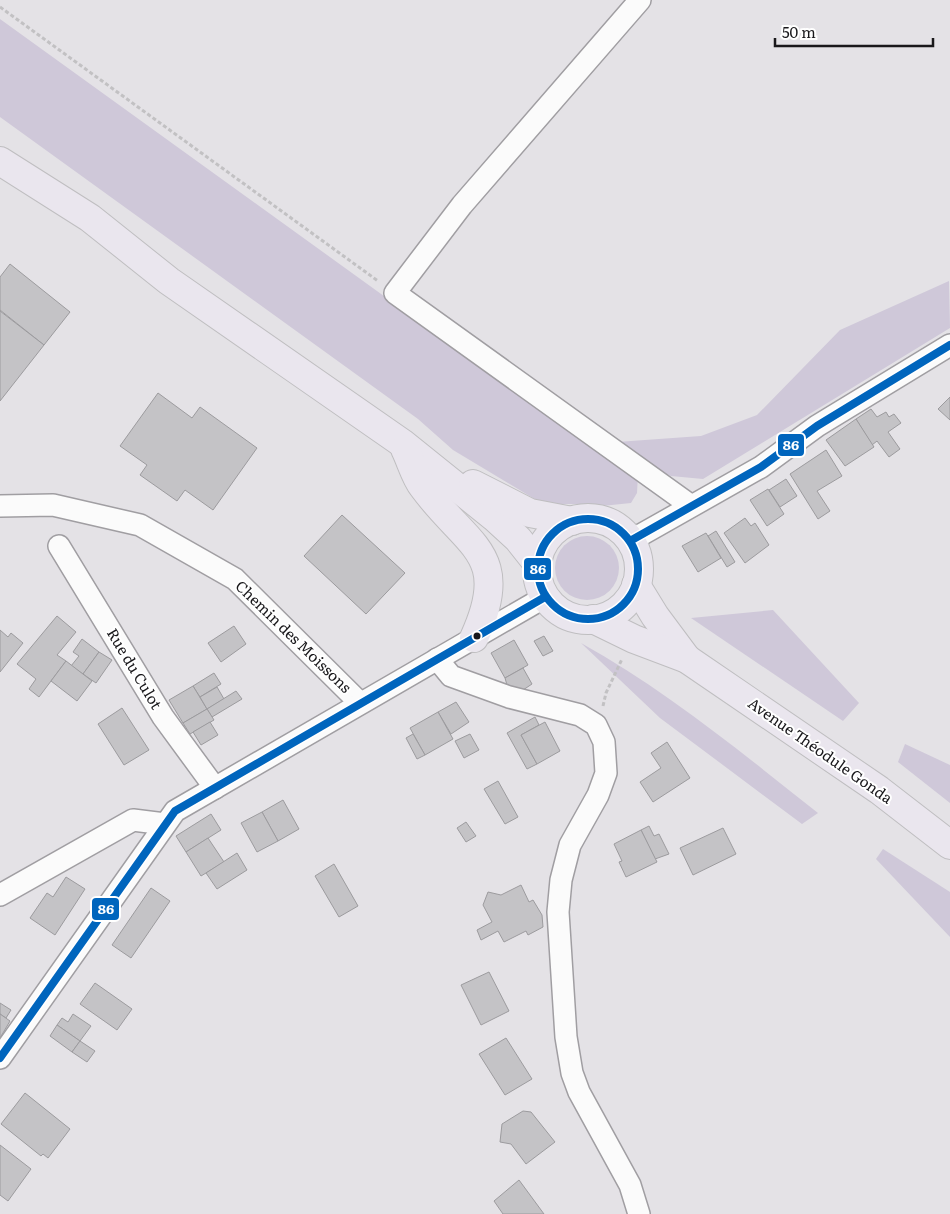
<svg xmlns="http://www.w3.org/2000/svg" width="950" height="1214" font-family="Literata,serif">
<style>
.green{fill:#cfc8d9}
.building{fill:#c4c3c6;stroke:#9c9b9e}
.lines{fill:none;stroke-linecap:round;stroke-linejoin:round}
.minor-casing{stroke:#a09ea2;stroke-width:24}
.major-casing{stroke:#bfbec0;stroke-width:30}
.path{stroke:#c2c1c3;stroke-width:3;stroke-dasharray:4 2.5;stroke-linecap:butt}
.minor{stroke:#fbfbfb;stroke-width:21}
.major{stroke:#eae6ee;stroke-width:28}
.bus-1-casing{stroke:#fff;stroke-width:11}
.bus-1{stroke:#0065bd;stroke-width:8}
.bus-dot{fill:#19181b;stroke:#fff;stroke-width:2}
.labels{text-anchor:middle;stroke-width:4;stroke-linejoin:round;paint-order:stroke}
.street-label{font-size:15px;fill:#19181b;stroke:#fff}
.line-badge{stroke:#fff;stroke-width:2}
.badge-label{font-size:14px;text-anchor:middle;font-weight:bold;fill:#fff}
</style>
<rect width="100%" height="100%" fill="#e4e2e6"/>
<g class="green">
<path d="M0 19 589 444 701 436 757 415 840 330 949 281 950 328 703 479 671 476 649 466 638 474 637 493 631 503 602 506 586 504H543L453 450 418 419 0 117Z"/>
<circle cx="587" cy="568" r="32"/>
<path d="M773 610 859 703 843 721 691 618Z"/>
<path d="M581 643C666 690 742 753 818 813L802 824 660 718Z"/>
<path d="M905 744 950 765V803L898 762Z"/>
<path d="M883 849 950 892V937L876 859Z"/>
</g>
<g class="building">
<path d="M10 264 70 312 44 345 0 310V277Z"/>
<path d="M0 311 44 345 0 401Z"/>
<path d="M158 393 192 418 200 407 257 448 213 510 185 490 177 501 140 475 147 465 120 446Z"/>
<path d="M950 397V420L938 409Z"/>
<path d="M871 409 877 417 886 412 889 417 894 414 901 423 888 432 900 449 889 457 877 441 872 445 856 419Z"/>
<path d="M856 419 874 447 845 466 826 440Z"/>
<path d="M826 450 842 476 817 491 830 511 818 519 790 474Z"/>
<path d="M786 479 797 496 780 507 769 490Z"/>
<path d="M768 489 784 514 767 526 750 500Z"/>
<path d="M342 515 405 573 366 614 304 556Z"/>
<path d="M745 518 751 526 755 523 769 545 745 563 724 533Z"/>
<path d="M716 531 735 562 727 567 708 536Z"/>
<path d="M706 533 721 558 698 572 682 546Z"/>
<path d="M57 616 76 632 57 655 66 661 39 697 29 689 36 679 17 664Z"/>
<path d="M234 626 246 644 221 662 208 643Z"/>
<path d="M0 630 8 637 11 633 23 643 0 672Z"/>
<path d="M544 636 553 651 543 656 534 641Z"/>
<path d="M82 639 99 652 83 674 71 666 79 656 73 652Z"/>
<path d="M514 640 528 665 505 678 491 653Z"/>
<path d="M99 652 112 660 96 683 83 674Z"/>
<path d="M66 661 92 681 77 701 51 681Z"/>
<path d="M523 668 532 684 523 690 507 685 505 678Z"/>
<path d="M214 673 221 684 200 697 193 686Z"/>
<path d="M193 686 207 709 183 723 169 700Z"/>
<path d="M217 687 224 699 207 709 200 697Z"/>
<path d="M236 691 242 699 212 717 207 709Z"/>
<path d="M456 702 469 722 451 734 438 712Z"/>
<path d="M122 708 149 750 124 765 98 724Z"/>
<path d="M207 709 214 720 190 734 183 723Z"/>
<path d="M438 712 453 739 425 755 410 728Z"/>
<path d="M535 717 539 725 521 735 537 764 527 769 507 733Z"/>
<path d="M210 722 218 735 201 745 193 732Z"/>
<path d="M545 722 560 751 537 764 521 735Z"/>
<path d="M413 734 425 755 417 759 406 738Z"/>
<path d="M470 734 479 750 464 758 455 741Z"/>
<path d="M667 742 690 778 653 802 640 782 661 768 651 753Z"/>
<path d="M498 781 518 817 505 824 484 789Z"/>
<path d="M283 800 299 829 278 841 262 812Z"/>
<path d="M262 812 278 841 257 852 241 823Z"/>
<path d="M211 814 221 830 186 852 176 836Z"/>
<path d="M466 822 476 836 466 842 457 828Z"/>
<path d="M649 826 654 836 659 834 669 854 655 859 641 830Z"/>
<path d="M723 828 736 854 693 875 680 848Z"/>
<path d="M641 830 657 862 626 877 619 862 622 861 614 844Z"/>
<path d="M208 838 224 862 201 876 186 852Z"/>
<path d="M237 853 247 870 217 889 206 873Z"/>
<path d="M334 864 358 906 339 917 315 876Z"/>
<path d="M66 877 85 889 55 935 30 918 47 893 53 897Z"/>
<path d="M521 885 529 902 533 900 542 915 543 927 528 935 526 931 504 942 498 931 481 940 477 930 492 922 483 905 488 892 501 895Z"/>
<path d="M151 888 170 901 131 958 112 945Z"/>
<path d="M489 972 509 1011 481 1025 461 985Z"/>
<path d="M95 983 132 1009 117 1030 80 1004Z"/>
<path d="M0 1003 11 1010 6 1018 0 1014Z"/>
<path d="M0 1014 10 1021 0 1038Z"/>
<path d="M73 1014 91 1026 80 1041 57 1025 62 1018 68 1022Z"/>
<path d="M57 1025 80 1041 72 1052 50 1036Z"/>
<path d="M506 1038 532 1079 505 1095 479 1054Z"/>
<path d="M80 1041 95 1051 87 1062 72 1052Z"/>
<path d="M25 1093 70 1129 48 1158 43 1154 41 1156 1 1124Z"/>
<path d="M523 1111 531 1112 555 1142 526 1164 511 1144 500 1142 502 1124Z"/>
<path d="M0 1145 31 1169 8 1201 0 1195Z"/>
<path d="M519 1180 544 1214H503L494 1201Z"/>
</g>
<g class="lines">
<g class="minor-casing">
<g id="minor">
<path d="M640 0 462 205 395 293 690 505"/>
<path d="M0 506 53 505 140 525 235 579 360 703"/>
<path d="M630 541 761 467 817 426 950 345"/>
<path d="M59 546 163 717 215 788"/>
<path d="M437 659 451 676 509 697 580 715 596 725 604 742 606 773 598 795 570 845 561 880 558 912 566 1037 572 1073 579 1092 630 1185 639 1214"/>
<path d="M0 895 133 820 165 824"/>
<path d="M0 1058 175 811 545 597"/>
</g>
</g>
<g class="major-casing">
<g id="major">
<path d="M0 161 90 218 169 281 402 443 494 517 518 539 537 563"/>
<path d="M405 449C411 461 415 477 423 487 467 547 513 553 474 638"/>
<path d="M473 484 530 513 572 521"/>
<circle cx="588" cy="569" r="51"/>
<path d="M636 585 655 616 687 659"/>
<path d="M593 619 634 639 687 659 879 790 950 845"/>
</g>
</g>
<g class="path">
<path d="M0 7 378 281"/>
<path d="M603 706 606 693 622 659"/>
</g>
<use href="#minor" class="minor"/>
<use href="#major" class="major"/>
<g class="bus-1-casing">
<g id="bus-1">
<circle cx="588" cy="569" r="50"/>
<path d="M630 541 761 467 817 426 950 345"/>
<path d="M0 1058 175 811 545 597"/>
</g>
</g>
<use href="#bus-1" class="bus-1"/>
</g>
<circle class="bus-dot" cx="477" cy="636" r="4.5"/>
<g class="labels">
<g class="street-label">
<text transform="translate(293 637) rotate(44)" y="5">Chemin des Moissons</text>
<text transform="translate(134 669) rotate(59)" y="5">Rue du Culot</text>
<text transform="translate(820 751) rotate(35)" y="5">Avenue Théodule Gonda</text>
</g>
</g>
<g class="line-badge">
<rect x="777" y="433" width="28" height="24" rx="5" fill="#0065bd"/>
<rect x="523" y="557" width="29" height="24" rx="5" fill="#0065bd"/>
<rect x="91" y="897" width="29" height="24" rx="5" fill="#0065bd"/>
</g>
<g class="badge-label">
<text x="791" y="450">86</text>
<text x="538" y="574">86</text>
<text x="106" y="914">86</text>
</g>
<path d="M775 38v8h158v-8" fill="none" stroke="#19181b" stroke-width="2.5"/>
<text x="782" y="38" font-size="15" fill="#19181b" stroke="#ffffff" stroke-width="4" paint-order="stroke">50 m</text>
</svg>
